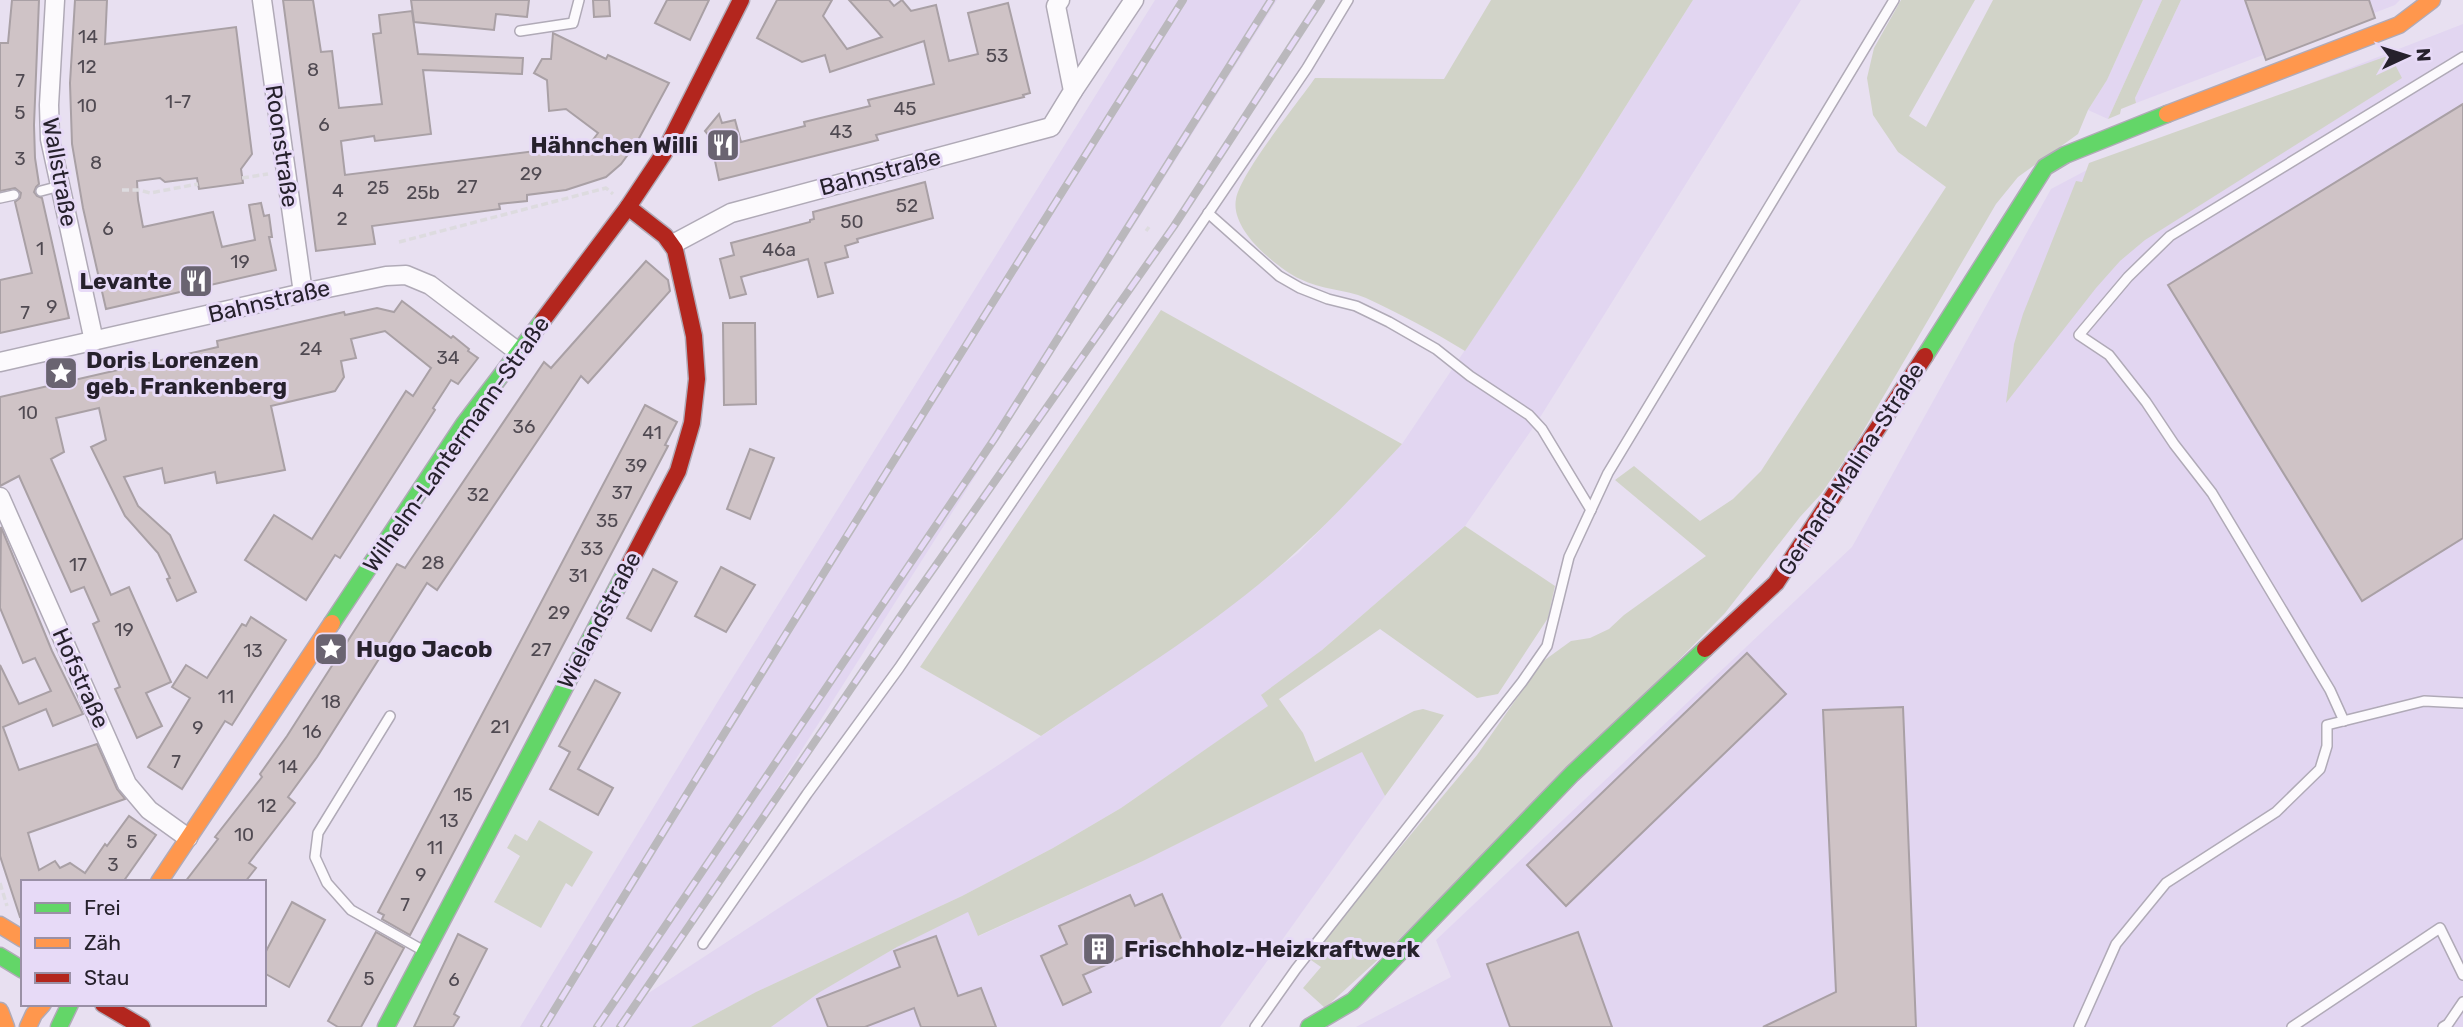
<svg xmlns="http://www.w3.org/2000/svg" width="2463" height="1027" font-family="Rubik,sans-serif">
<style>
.built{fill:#e2d6f1}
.green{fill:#d1d3c8}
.building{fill:#cfc3c6;stroke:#a9a0a5;stroke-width:2}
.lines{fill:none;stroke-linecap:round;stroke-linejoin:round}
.lane-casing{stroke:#b0aab7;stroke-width:12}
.street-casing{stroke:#b0aab7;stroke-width:21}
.fast-casing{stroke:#b0aab7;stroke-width:19}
.slow-casing{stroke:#b0aab7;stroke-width:19}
.jam-casing{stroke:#b0aab7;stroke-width:19}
.path{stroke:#dddbdf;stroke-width:3.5;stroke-dasharray:7 3.5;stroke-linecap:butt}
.lane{stroke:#fcfafd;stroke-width:9}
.street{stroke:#fcfafd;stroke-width:18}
.fast{stroke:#63d668;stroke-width:16}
.slow{stroke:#ff974d;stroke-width:16}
.jam{stroke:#b3261e;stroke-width:16}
.rail-casing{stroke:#bab8bc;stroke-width:8}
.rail{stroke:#e7daf7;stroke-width:5;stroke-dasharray:16;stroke-linecap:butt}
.labels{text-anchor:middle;stroke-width:6;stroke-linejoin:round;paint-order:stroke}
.number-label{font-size:19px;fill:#504a52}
.poi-label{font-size:23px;font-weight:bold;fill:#26212c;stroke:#e7daf7;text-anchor:start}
.street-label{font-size:23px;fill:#26212c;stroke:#e7daf7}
</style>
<rect width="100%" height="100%" fill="#e8e0f1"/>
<g class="built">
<path d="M1155 0H1277L647 994 1000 764 1187 637 1298 553 1402 444 1579 180 1693 0H1801L1539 419 1465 526 1322 650 1262 695 1269 706 1121 808 1053 848 962 896 756 992 691 1027H520L720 698Z"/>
<path d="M2143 0H2162L2108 119 2088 110 2107 80Z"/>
<path d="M2181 0H2400L2395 5 2136 103 2135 98Z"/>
<path d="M2463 24V1027H1356L1451 977 1436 940 1852 547 2051 189 2085 171Z"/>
<path d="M1363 751 1385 796 1220 1027H771L819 992 897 947 968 911 979 936 1143 861Z"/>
</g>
<g class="green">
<path d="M1491 0H1693L1579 180 1465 351C1431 330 1402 315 1366 298 1345 289 1321 290 1300 279 1276 267 1230 230 1236 199 1241 172 1297 104 1315 78L1444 79Z"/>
<path d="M1901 0H1975L1909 116 1926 127 1993 0H2143L2107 80 2088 110 2078 134 2018 177 1996 204 1855 445 1821 494 1800 517 1725 613 1559 782 1383 955 1325 1008 1303 988 1321 967 1308 958 1477 755 1542 662 1571 641 1590 638 1609 629 1624 615 1706 556 1615 480 1634 466 1700 521 1733 499 1761 471 1946 187 1898 152 1873 115 1867 78 1874 48Z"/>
<path d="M2162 0H2181L2135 98 2136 103 2121 109 2120 114 2108 119Z"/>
<path d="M2390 55 2402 78 2145 240 2120 261 2096 288 2006 403 2014 344 2023 314 2076 181 2082 182 2089 163Z"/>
<path d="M1161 310 1402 444C1368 480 1334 518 1297 551 1221 622 1127 678 1041 736L920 667Z"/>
<path d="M1465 526 1555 586 1548 618 1498 694 1477 698 1380 629 1279 699 1303 733 1315 762 1414 711 1423 709 1444 715 1385 796 1362 752 1143 861 978 936 968 912 897 947 820 992 771 1027H691L756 992 962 896 1053 848 1121 808 1268 706 1261 695 1322 650Z"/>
<path d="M539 820 593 852 572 887 566 883 541 928 494 902 520 856 507 848 515 834 527 841Z"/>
</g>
<g class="building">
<path d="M12 0H39L34 125 35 158 39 184 36 187 34 192 37 196 42 198 69 318 0 333V280L32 273 15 202 20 198 21 193 15 188 0 191V43H8Z"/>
<path d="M75 0H107L105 44 236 27 252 154 241 169 243 183 199 189 197 178 165 182 160 178 137 181 138 200 143 227 213 212 222 247 255 240 249 205 261 203 264 216 269 215 272 237H269L276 270 106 309 83 208 72 144 70 83Z"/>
<path d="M283 0H313L321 52 332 51 339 108 382 104 373 34 381 33 379 15 412 11 418 54 523 58 522 74 423 70 431 134 375 141 374 136 341 141 345 175 551 149 553 155 583 153 598 133 566 109 549 111 547 80 534 73 542 59H551L553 33 606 59 608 55 669 83 637 142 621 164 606 177 566 190 527 195V201L499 204 500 209 372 226 375 244 316 251Z"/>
<path d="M411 0H529L527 17 496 14 494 30 414 22Z"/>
<path d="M593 0H609L610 16 594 17Z"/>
<path d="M667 0H709L690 40 655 23Z"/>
<path d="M777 0H832L823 16 847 49 882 37 849 0H889L894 6 902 0 911 11 936 5 949 61 978 54 968 13 1008 3 1030 93 1023 95 1024 97 876 135 878 140 719 180 710 137 705 131 719 114 722 123 735 120 741 142 805 126 804 122 870 106 868 100 934 84 924 41 830 72 825 55 802 62 757 38Z"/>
<path d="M2245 0H2369L2375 18 2266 60Z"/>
<path d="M2463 104V538L2362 601 2168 285Z"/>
<path d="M925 182 933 218 857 239 858 242 845 246 848 257 825 263 833 293 818 297 808 259 741 277 746 294 730 298 720 259 734 255 731 243 810 222V220L814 219 813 212Z"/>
<path d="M646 261 668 280 670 291 588 383 581 376 437 590 427 583 317 757 288 797 295 803 249 863 256 868 245 882H185L218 839 215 837 262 777 260 774 287 736 397 564 405 568 544 362 551 368Z"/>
<path d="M402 301 451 338 453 336 469 349 468 351 478 358 458 384 451 380 433 408 435 410 340 558 335 555 306 600 245 560 274 515 312 539 406 391 413 396 431 368 385 331 351 339 356 358 341 361 344 377 335 391 271 406 285 470 217 483 215 472 165 483 162 468 124 477 138 506 170 535 196 592 177 601 167 579 170 578 158 553 125 516 91 447 106 440 99 408 56 418 64 452 51 459 111 595 129 587 171 682 146 693 162 726 137 738 115 689 120 687 93 624 99 621 84 587 71 592 19 476 0 486V397L218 347 217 341 344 312 345 315 377 308 394 312Z"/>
<path d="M723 323H755L756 404 724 405Z"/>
<path d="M645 405 677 422 665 445 668 446 410 935 382 919 384 915 378 912Z"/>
<path d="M750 449 774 458 750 519 727 509Z"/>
<path d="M1 527 52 651 83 714 53 726 46 709 3 727 19 770 97 744 117 789 125 799 28 833 39 870 55 861 60 868 70 863 85 873 105 844 107 846 129 816 156 835 123 882H23V916L20 917 0 856V665L19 704 51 691 35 658 23 663 0 608Z"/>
<path d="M721 567 755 585 726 632 695 616Z"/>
<path d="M653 569 677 582 651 631 627 618Z"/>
<path d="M251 617 286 640 232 725 225 721 182 789 148 767 190 698 172 687 186 665 207 678 242 624 246 626Z"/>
<path d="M1747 653 1786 694 1566 906 1527 865Z"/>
<path d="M595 680 620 693 578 769 613 788 598 815 550 789 570 752 559 746Z"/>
<path d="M1903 707 1916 1027H1763L1836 992 1823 710Z"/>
<path d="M1162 894 1183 943 1158 954 1153 944 1083 975 1091 992 1063 1005 1041 956 1067 944 1059 926 1130 895 1135 906Z"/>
<path d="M292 902 325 920 289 987 264 973V955Z"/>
<path d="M376 932 404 948 361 1027H338L328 1021Z"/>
<path d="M1578 932 1612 1027H1510L1487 964Z"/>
<path d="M458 934 487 949 454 1014 459 1017 453 1027H414Z"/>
<path d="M936 936 958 996 981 988 996 1027H921L914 1008 865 1027H828L817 999 900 967 894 951Z"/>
</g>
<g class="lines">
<g class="lane-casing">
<g id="lane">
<path d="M520 31 573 23 579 0"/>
<path d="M41 191 60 186"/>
<path d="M0 198 14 195"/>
<path d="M1208 213 1279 276 1300 288 1328 299 1356 306 1389 322 1436 349 1470 376 1529 415 1542 429 1591 510"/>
<path d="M390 716 318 833 315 857 327 883 351 910 424 951"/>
<path d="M2344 721 2330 690 2212 493 2174 444 2146 402 2109 355 2079 335 2128 277 2170 236 2463 57"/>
<path d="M703 944 807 794 899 668 1307 68 1348 0"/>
<path d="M1255 1027 1296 969 1522 682 1547 646 1569 557 1608 473 1894 0"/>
<path d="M2079 1027 2116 944 2166 883 2276 812 2320 769 2327 746V725L2424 701 2463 703"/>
<path d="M2292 1027 2440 928 2463 975"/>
<path d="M2443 1027 2448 1024 2463 1002"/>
</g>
</g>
<g class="street-casing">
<g id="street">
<path d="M55 0 49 105 50 139 94 341"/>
<path d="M262 0 303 293"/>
<path d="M1073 91 1134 0"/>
<path d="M673 244 731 213 1051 127 1073 91 1056 6 1060 0"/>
<path d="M0 362 303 293 386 276 406 275 430 285 517 351"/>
<path d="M0 497 127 784 149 810 188 838"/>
</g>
</g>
<g class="fast-casing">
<g id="fast">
<path d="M1925 356 2045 167 2065 155 2167 114"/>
<path d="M332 623 464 424 543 320"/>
<path d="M0 956 23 970"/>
<path d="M59 1027 70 1004"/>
<path d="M386 1027 628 567"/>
<path d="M1309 1027 1353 1001 1572 774 1705 649"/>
</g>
</g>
<g class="slow-casing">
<g id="slow">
<path d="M2167 114 2399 25 2432 0"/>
<path d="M159 882 332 623"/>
<path d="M0 925 23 939"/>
<path d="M0 1011 6 1027"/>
<path d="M28 1027 34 1014 43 1004"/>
</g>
</g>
<g class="jam-casing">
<g id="jam">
<path d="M543 320 628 207 664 153 741 0"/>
<path d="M628 567 678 471 692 423 697 379 694 336 675 250 665 236 628 207"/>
<path d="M1705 649 1776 583 1925 356"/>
<path d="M103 1004 142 1027"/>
</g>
</g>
<g class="path">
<path d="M242 178 268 174"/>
<path d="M122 190H139L150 193 198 184"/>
<path d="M1146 231 1149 227"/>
<path d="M399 242 606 188 613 194"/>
<path d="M0 883 7 906"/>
</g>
<use href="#lane" class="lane"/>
<use href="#street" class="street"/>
<use href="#fast" class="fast"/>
<use href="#slow" class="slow"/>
<use href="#jam" class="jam"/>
<g class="rail-casing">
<g id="rail">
<path d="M544 1027C754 682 968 341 1183 0"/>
<path d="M597 1027 995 438 1271 0"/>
<path d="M620 1027 908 605 1174 226 1321 0"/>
</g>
</g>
<use href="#rail" class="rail"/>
</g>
<defs>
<g id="restaurant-square" transform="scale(1.75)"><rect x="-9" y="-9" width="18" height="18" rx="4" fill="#6a6471" stroke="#e7daf7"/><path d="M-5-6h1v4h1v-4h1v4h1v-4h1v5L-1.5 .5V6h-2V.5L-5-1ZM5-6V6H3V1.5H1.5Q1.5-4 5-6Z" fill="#fff"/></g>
<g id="sight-square" transform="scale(1.75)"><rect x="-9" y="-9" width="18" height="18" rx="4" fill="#6a6471" stroke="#e7daf7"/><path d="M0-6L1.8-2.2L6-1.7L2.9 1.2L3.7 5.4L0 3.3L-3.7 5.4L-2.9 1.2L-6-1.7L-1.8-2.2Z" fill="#fff"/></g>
<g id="building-square" transform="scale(1.75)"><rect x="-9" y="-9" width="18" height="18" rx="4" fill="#6a6471" stroke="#e7daf7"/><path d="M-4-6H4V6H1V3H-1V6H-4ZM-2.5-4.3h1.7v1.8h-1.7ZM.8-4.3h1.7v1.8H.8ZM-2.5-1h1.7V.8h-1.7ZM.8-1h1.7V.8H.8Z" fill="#fff"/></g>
</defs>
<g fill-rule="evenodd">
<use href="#restaurant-square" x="723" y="145"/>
<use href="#restaurant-square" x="196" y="281"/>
<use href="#sight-square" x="61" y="373"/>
<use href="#sight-square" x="331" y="649"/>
<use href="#building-square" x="1099" y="949"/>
</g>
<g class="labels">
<g class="number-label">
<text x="88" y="43">14</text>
<text x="997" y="62">53</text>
<text x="87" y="73">12</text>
<text x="313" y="76">8</text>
<text x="20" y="87">7</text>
<text x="178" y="108">1-7</text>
<text x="87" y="112">10</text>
<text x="905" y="115">45</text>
<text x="20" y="119">5</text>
<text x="324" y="131">6</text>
<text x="841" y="138">43</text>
<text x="20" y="165">3</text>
<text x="96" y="169">8</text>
<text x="531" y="180">29</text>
<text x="467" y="193">27</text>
<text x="378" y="194">25</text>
<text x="338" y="197">4</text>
<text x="423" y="199">25b</text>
<text x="907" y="212">52</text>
<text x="342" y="225">2</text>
<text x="852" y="228">50</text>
<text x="108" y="235">6</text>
<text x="40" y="255">1</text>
<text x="779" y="256">46a</text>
<text x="240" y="268">19</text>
<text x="52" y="313">9</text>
<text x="25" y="319">7</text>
<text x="311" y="355">24</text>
<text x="448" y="364">34</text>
<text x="28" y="419">10</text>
<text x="524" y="433">36</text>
<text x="652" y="439">41</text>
<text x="636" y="472">39</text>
<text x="622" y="499">37</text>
<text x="478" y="501">32</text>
<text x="607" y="527">35</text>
<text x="592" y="555">33</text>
<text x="433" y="569">28</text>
<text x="78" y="571">17</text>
<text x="578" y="582">31</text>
<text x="559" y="619">29</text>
<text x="124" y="636">19</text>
<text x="541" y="656">27</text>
<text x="253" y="657">13</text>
<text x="226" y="703">11</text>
<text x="331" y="708">18</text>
<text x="500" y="733">21</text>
<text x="198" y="734">9</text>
<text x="312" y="738">16</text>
<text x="176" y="768">7</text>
<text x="288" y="773">14</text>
<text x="463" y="801">15</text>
<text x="267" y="812">12</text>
<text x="449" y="827">13</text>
<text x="244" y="841">10</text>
<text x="132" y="848">5</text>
<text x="435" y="854">11</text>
<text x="113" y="871">3</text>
<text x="421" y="881">9</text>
<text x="405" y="911">7</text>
<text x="369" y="985">5</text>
<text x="454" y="986">6</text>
</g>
<g class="poi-label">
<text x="698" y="153" text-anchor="end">Hähnchen Willi</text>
<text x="172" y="289" text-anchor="end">Levante</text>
<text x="86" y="368">Doris Lorenzen<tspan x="86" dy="26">geb. Frankenberg</tspan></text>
<text x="356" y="657">Hugo Jacob</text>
<text x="1124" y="957">Frischholz-Heizkraftwerk</text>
</g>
<g class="street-label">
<text transform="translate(282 146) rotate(82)" y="8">Roonstraße</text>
<text transform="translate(60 172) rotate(80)" y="8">Wallstraße</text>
<text transform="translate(880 172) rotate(-15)" y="8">Bahnstraße</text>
<text transform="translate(269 301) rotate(-13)" y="8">Bahnstraße</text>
<text transform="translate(456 444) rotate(-55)" y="8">Wilhelm-Lantermann-Straße</text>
<text transform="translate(1851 469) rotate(-57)" y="8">Gerhard-Malina-Straße</text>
<text transform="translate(599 620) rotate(-62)" y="8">Wielandstraße</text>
<text transform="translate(81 678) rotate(66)" y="8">Hofstraße</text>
</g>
</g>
<rect x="21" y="880" width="245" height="126" fill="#e7daf7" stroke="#9a90a6" stroke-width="2"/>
<rect x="35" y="903" width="35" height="10" fill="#63d668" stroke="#9a90a6" stroke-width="2"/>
<text x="84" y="915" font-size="21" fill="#26212c">Frei</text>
<rect x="35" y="938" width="35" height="10" fill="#ff974d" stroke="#9a90a6" stroke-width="2"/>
<text x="84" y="950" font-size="21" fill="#26212c">Zäh</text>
<rect x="35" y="973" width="35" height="10" fill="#b3261e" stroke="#9a90a6" stroke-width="2"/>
<text x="84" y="985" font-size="21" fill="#26212c">Stau</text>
<g transform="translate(2407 56) rotate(86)" stroke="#e7daf7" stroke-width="5" paint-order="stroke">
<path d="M0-5L12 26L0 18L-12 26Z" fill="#26212c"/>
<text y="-10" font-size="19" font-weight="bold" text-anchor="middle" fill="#26212c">N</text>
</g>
</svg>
